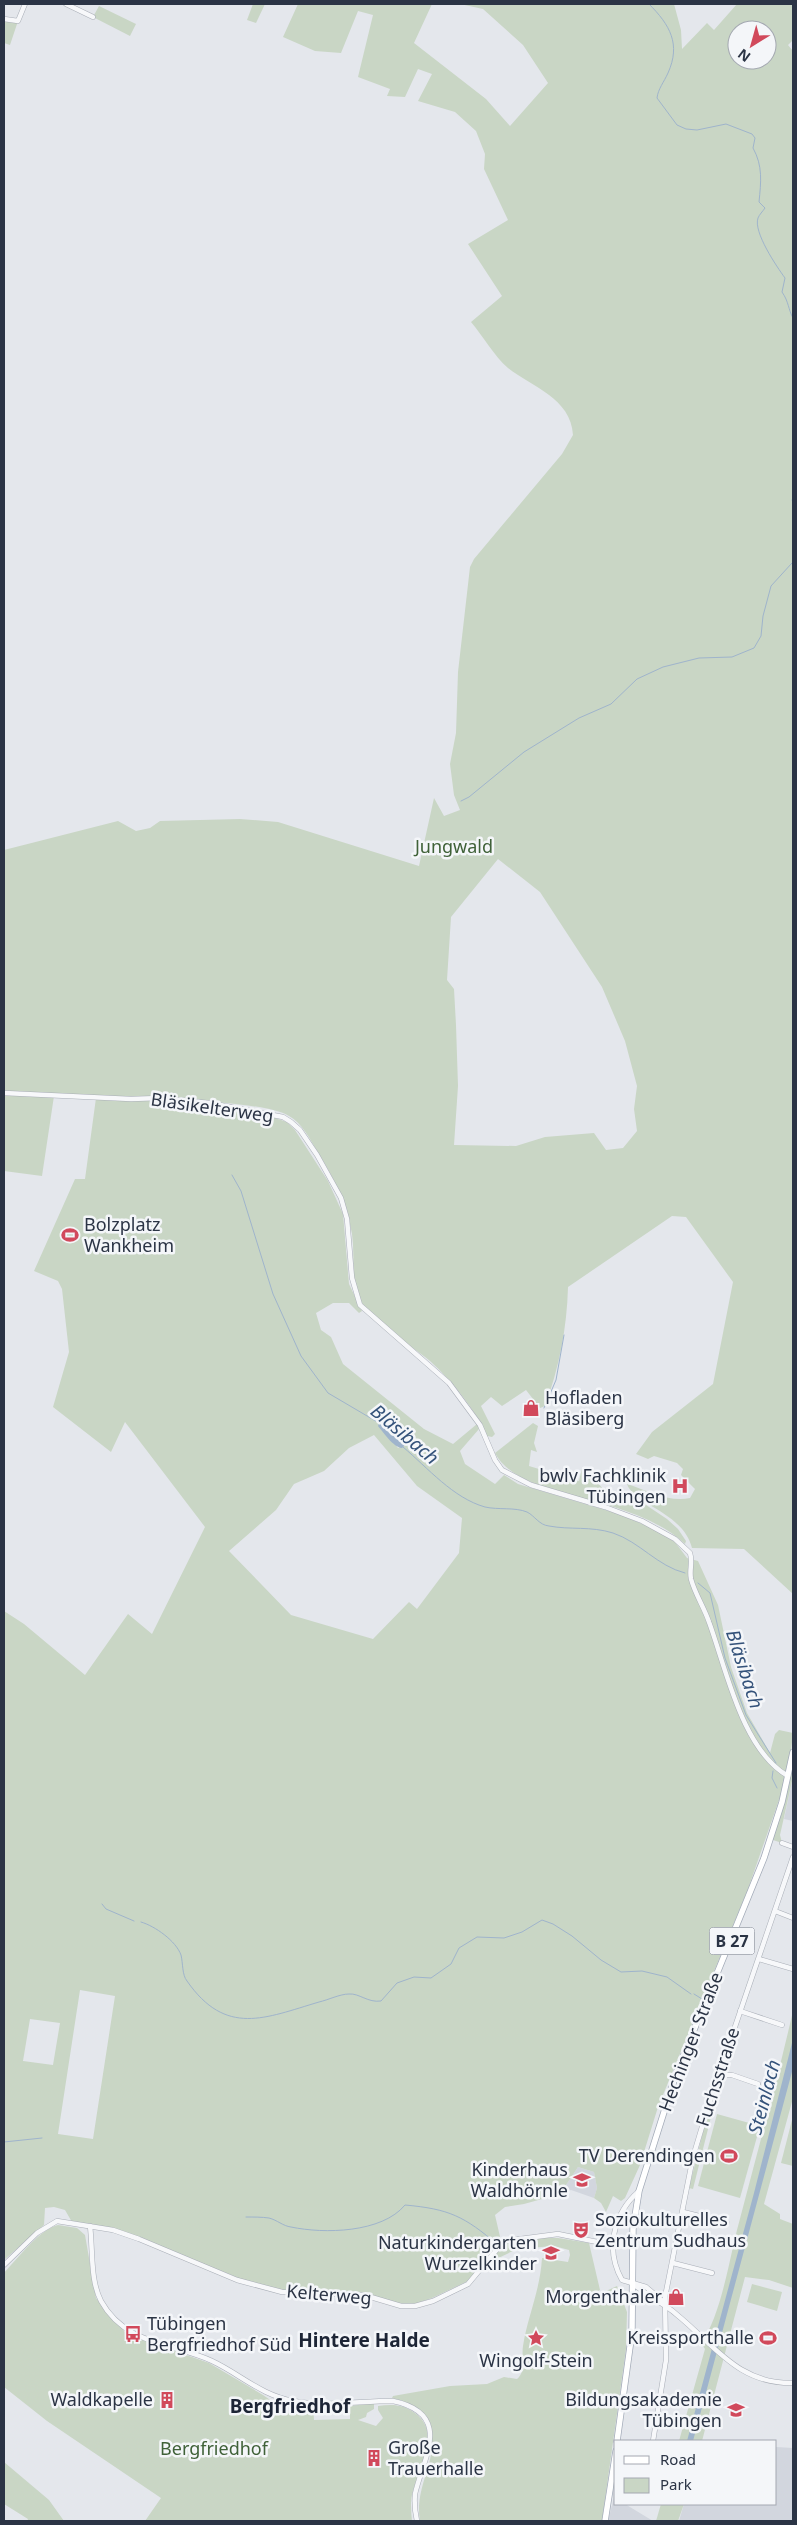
<svg xmlns="http://www.w3.org/2000/svg" width="797" height="2525" font-family="'Noto Sans',sans-serif">
<style>
.built{fill:#d2d6de}
.green{fill:#c9d6c5;fill-rule:evenodd}
.water{fill:#9fb4cc}
.lines{fill:none;stroke-linecap:round;stroke-linejoin:round}
.stream{stroke:#9fb4cc;stroke-width:1}
.minor-casing{stroke:#a9aeb7;stroke-width:5.5}
.major-casing{stroke:#a3abb8;stroke-width:7}
.minor{stroke:#f7f8fa;stroke-width:4.5}
.major{stroke:#fff;stroke-width:5.5}
.labels{text-anchor:middle;stroke-width:5;stroke-linejoin:round;paint-order:stroke}
.shield{fill:#f4f6f9;stroke:#676e7b;stroke-width:1}
.shield-label{font-size:16px;font-weight:bold;fill:#2b3445}
.park-label{font-size:18px;fill:#3f6138;stroke:#f4f6f9}
.street-label{font-size:18px;fill:#2b3445;stroke:#f4f6f9}
.poi-label{font-size:18px;fill:#2b3445;stroke:#f4f6f9;text-anchor:end}
.water-label{font-size:19px;font-style:italic;fill:#34527a;stroke:#f4f6f9}
.neighbourhood-label{font-size:19px;font-weight:bold;fill:#1d2536;stroke:#f4f6f9}
</style>
<rect width="100%" height="100%" fill="#e4e7ec"/>
<g class="built">
<path d="M793 1777V1821L784 1819Z"/>
<path d="M578 2167 594 2172 597 2188 594 2198 571 2190 560 2194Z"/>
<path d="M776 2447 793 2448V2521H679L684 2504H776Z"/>
<path d="M614 2497 616 2504H625L653 2521H608Z"/>
</g>
<g class="green">
<path d="M253 4H265L256 23 247 20Z"/>
<path d="M298 4H432L414 43 486 99 510 126 548 83 523 45 483 9 460 4H674L681 30 682 49 707 23 714 30 737 4H793V40L788 45 793 51V1594L744 1549 692 1548C683 1512 634 1505 627 1484 646 1490 670 1503 690 1498L695 1489 681 1475 683 1469 677 1463 654 1456 648 1459 636 1454 652 1432 713 1384 733 1282 686 1217 672 1216 568 1287C567 1328 559 1368 545 1406L540 1408 526 1390 502 1406 491 1397 481 1406 495 1434 492 1437 487 1436C474 1408 453 1382 430 1361 411 1345 366 1318 358 1295 351 1276 355 1254 352 1234 347 1203 334 1178 317 1151 310 1139 302 1123 289 1116 271 1105 218 1103 196 1100 186 1099 174 1100 166 1096L159 1101 207 1105 272 1117 287 1122 295 1130 328 1181 343 1214 349 1284 362 1311 359 1313 349 1303H333L316 1313 321 1330 331 1337 343 1364 424 1429 453 1444 477 1424 479 1429 460 1451 465 1464 495 1484 504 1475 518 1484 622 1515 651 1528 675 1542 687 1558 698 1561 718 1605 731 1667 747 1713 770 1753 775 1734 779 1730 793 1733 789 1770 793 1757V1777L780 1835 782 1843 770 1839 786 1780 748 1889 658 2107 640 2165 625 2198 621 2201 613 2196 606 2212 601 2203 594 2198 597 2188 594 2172 578 2167 560 2194 524 2204 505 2207 495 2215 501 2241 468 2281 432 2298 415 2304H401L364 2294 282 2290 238 2278 139 2237 72 2222 65 2210 54 2207 45 2208 44 2225 4 2260V1611L24 1624 85 1675 128 1614 152 1634 205 1527 125 1422 111 1452 53 1407 69 1352 62 1289 58 1281 34 1271 75 1179H85L96 1098 54 1096 42 1176 4 1171V850L118 821 136 831 150 828 160 821 240 819 278 822 419 866 434 798 444 816 460 810 454 795 450 764 456 733 458 672 470 567 474 559 562 454 573 435C571 398 532 387 508 368 494 356 483 336 471 322L502 296 468 244 508 220 484 169 485 154 476 131 455 112 418 101 432 74 418 69 405 97 387 96 390 89 358 77 373 15 358 11 341 53 315 51 283 37ZM737 30H767V60H737ZM498 859 540 892 602 987 625 1041 637 1086 634 1109 637 1131 623 1148 606 1150 594 1133 545 1137 516 1146 454 1145 458 1086 456 1025 454 989 447 980 451 917ZM390 1423 409 1441 398 1448 391 1439ZM374 1435 417 1486 462 1518 459 1553 417 1609 409 1602 373 1639 291 1615 229 1551 276 1510 294 1484 324 1471 349 1448ZM80 1990 115 1996 93 2139 58 2134ZM30 2019 60 2023 53 2065 23 2061Z"/>
<path d="M99 6 136 24 130 36 93 17Z"/>
<path d="M4 21H18L10 45 4 43Z"/>
<path d="M533 1423 538 1426 534 1443 537 1452 531 1450 529 1466 579 1481 582 1468 595 1471C597 1490 610 1497 628 1493L667 1519 678 1529 686 1541 685 1544C666 1526 639 1515 614 1507 580 1496 512 1487 495 1453Z"/>
<path d="M793 2011V2098L764 2204 780 2214V2219L793 2224V2288L769 2280 745 2277 702 2441H679L705 2349 701 2343C720 2318 729 2262 737 2230 756 2157 776 2085 793 2011Z"/>
<path d="M710 2104 714 2105 693 2189 689 2188Z"/>
<path d="M717 2114 760 2126 740 2198 698 2186Z"/>
<path d="M793 2116V2166L781 2163Z"/>
<path d="M58 2225 77 2228 85 2235 96 2298 125 2332 127 2340 135 2337 209 2363 263 2395 282 2408 284 2413 300 2414 302 2410 313 2406 314 2420 350 2419V2406L374 2403V2409L367 2413 366 2417 358 2420 376 2426 383 2418 378 2410V2406C392 2404 403 2404 415 2413 442 2433 420 2466 413 2491 410 2500 411 2511 412 2521H145L161 2498 47 2421 4 2387V2273C16 2260 41 2228 58 2225Z"/>
<path d="M539 2238H558L589 2243 600 2290 579 2301 570 2296 580 2303 617 2286 627 2312 626 2349 602 2521H420C413 2481 447 2452 424 2418 416 2406 406 2401 392 2398L393 2396 450 2386 487 2384 504 2377 517 2379C527 2370 521 2358 523 2346 528 2315 540 2291 542 2258L568 2262 570 2255 569 2250 554 2246 517 2249 488 2263 506 2243Z"/>
<path d="M752 2284 782 2292 777 2311 747 2302Z"/>
<path d="M4 2462 49 2500 64 2521H27L28 2519 4 2504Z"/>
<path d="M661 2504H684L678 2521H656Z"/>
</g>
<g class="water">
<path d="M380 1421 390 1423 409 1441 402 1448C393 1447 384 1433 378 1426Z"/>
<path d="M793 2039V2068L693 2441H687L754 2193Z"/>
</g>
<g class="lines">
<g class="stream">
<path d="M649 4C670 25 681 44 668 73 664 82 658 89 657 98L677 125 686 129 697 130 726 124 752 134 755 138 753 148C763 166 761 182 759 202L765 208C763 211 759 215 758 218 753 232 777 267 785 278L782 292C789 302 788 309 793 318"/>
<path d="M792 500H793"/>
<path d="M461 801 469 797 524 752 579 718 611 704 637 679 663 667 699 658 732 657 754 648 761 636 763 616 771 586 792 563"/>
<path d="M232 1175 241 1191 273 1294 301 1356 328 1393 379 1423"/>
<path d="M544 1408 556 1380 564 1335"/>
<path d="M403 1447C428 1468 453 1498 485 1507 498 1510 515 1507 527 1512 535 1516 539 1525 549 1526 570 1530 591 1526 613 1533 640 1542 657 1566 685 1573"/>
<path d="M698 1583 710 1593 725 1658 746 1715 776 1763"/>
<path d="M773 1771 772 1778 777 1788"/>
<path d="M102 1904 106 1909 134 1921"/>
<path d="M141 1922C155 1926 176 1941 181 1955 183 1963 182 1975 187 1981 226 2037 265 2018 319 2002 328 2000 340 1994 349 1994 359 1993 368 2003 381 2001L397 1983 414 1977 431 1978 451 1964 459 1948 477 1937 504 1938 522 1932 542 1920 553 1924 572 1936 601 1960 621 1972 642 1971 667 1977 691 1994"/>
<path d="M694 1994 702 1999"/>
<path d="M4 2142 42 2138"/>
<path d="M246 2217C254 2217 262 2217 269 2218 277 2220 283 2226 291 2227 324 2234 382 2233 405 2205 449 2209 464 2216 498 2245"/>
</g>
<g class="minor-casing">
<g id="minor">
<path d="M66 4 93 17"/>
<path d="M4 19 18 21 25 4"/>
<path d="M4 1093 131 1099 160 1098 209 1103 262 1113 283 1117 291 1122 300 1130 317 1155 341 1198 347 1219 352 1278 360 1305 449 1383 480 1425 495 1460 502 1470 531 1485 605 1507 642 1521 675 1539 690 1553C693 1562 689 1570 691 1579 695 1594 704 1607 709 1622 726 1668 742 1750 788 1776"/>
<path d="M782 1843 793 1847"/>
<path d="M775 1911 793 1918"/>
<path d="M759 1959 793 1969"/>
<path d="M740 2011 782 2025"/>
<path d="M718 2075H732L758 2084"/>
<path d="M639 2191C613 2214 605 2250 622 2280L646 2287 665 2303"/>
<path d="M683 2212 727 2223"/>
<path d="M622 2214 634 2218"/>
<path d="M90 2226C93 2250 90 2280 101 2301 125 2345 173 2343 212 2361 240 2374 262 2396 294 2401 326 2407 360 2401 393 2401 454 2414 423 2458 415 2494 414 2504 415 2512 417 2521"/>
<path d="M673 2263 712 2273"/>
<path d="M4 2265 37 2233 57 2221 113 2230 139 2239 237 2280 282 2292 364 2295 401 2306H415L433 2301 468 2284 504 2241 558 2234 612 2245"/>
<path d="M634 2285 650 2296"/>
<path d="M633 2303 646 2296C659 2300 672 2310 682 2319 718 2350 741 2384 793 2383"/>
<path d="M653 2441 666 2360 665 2297 693 2157 711 2097 793 1857"/>
</g>
</g>
<g class="major-casing">
<g id="major">
<path d="M617 2441 632 2332 633 2229 639 2191 676 2074 764 1858 782 1802 793 1752"/>
<path d="M605 2521 616 2451"/>
</g>
</g>
<use href="#minor" class="minor"/>
<use href="#major" class="major"/>
</g>
<defs>
<g id="stadium-bare" transform="scale(1.35)"><path d="M0-5a6.5 5 0 1 0 0 10a6.5 5 0 1 0 0-10ZM-3.5-1.8h7v3.6h-7Z" fill="#d1495b" stroke="#f4f6f9" stroke-width="2.5" paint-order="stroke"/></g>
<g id="shop-bare" transform="scale(1.35)"><path d="M-5-2.5h2.3a2.7 3.5 0 0 1 5.4 0H5L5.5 6h-11ZM-1.5-2.5h3a1.5 2.3 0 0 0-3 0Z" fill="#d1495b" stroke="#f4f6f9" stroke-width="2.5" paint-order="stroke"/></g>
<g id="hospital-bare" transform="scale(1.35)"><path d="M-5-5h3v3.5h4V-5h3V5h-3V1.5h-4V5h-3Z" fill="#d1495b" stroke="#f4f6f9" stroke-width="2.5" paint-order="stroke"/></g>
<g id="school-bare" transform="scale(1.35)"><path d="M0-5L7-2L0 1L-7-2ZM-4 1L0 2.5L4 1V4Q0 6-4 4Z" fill="#d1495b" stroke="#f4f6f9" stroke-width="2.5" paint-order="stroke"/></g>
<g id="theatre-bare" transform="scale(1.35)"><path d="M-5-5.5Q0-4 5-5.5V0Q5 5 0 6Q-5 5-5 0ZM-3.3-2.5H-1v1.5H-3.3ZM1-2.5H3.3v1.5H1ZM-2.8 1Q0 5.5 2.8 1Z" fill="#d1495b" stroke="#f4f6f9" stroke-width="2.5" paint-order="stroke"/></g>
<g id="bus-bare" transform="scale(1.35)"><path d="M-5-6H5V4H4V6H2V4H-2V6H-4V4H-5ZM-3.5-4V0h7V-4ZM-3.5 1.2v1.5H-2V1.2ZM2 1.2v1.5H3.5V1.2Z" fill="#d1495b" stroke="#f4f6f9" stroke-width="2.5" paint-order="stroke"/></g>
<g id="sight-bare" transform="scale(1.35)"><path d="M0-6L1.8-2.2L6-1.7L2.9 1.2L3.7 5.4L0 3.3L-3.7 5.4L-2.9 1.2L-6-1.7L-1.8-2.2Z" fill="#d1495b" stroke="#f4f6f9" stroke-width="2.5" paint-order="stroke"/></g>
<g id="building-bare" transform="scale(1.35)"><path d="M-4-6H4V6H1V3H-1V6H-4ZM-2.5-4.3h1.7v1.8h-1.7ZM.8-4.3h1.7v1.8H.8ZM-2.5-1h1.7V.8h-1.7ZM.8-1h1.7V.8H.8Z" fill="#d1495b" stroke="#f4f6f9" stroke-width="2.5" paint-order="stroke"/></g>
<g id="university-bare" transform="scale(1.35)"><path d="M0-5L7-2L0 1L-7-2ZM-4 1L0 2.5L4 1V4Q0 6-4 4Z" fill="#d1495b" stroke="#f4f6f9" stroke-width="2.5" paint-order="stroke"/></g>
</defs>
<g fill-rule="evenodd">
<use href="#stadium-bare" x="70" y="1235"/>
<use href="#shop-bare" x="531" y="1408"/>
<use href="#hospital-bare" x="680" y="1486"/>
<use href="#stadium-bare" x="729" y="2156"/>
<use href="#school-bare" x="582" y="2180"/>
<use href="#theatre-bare" x="581" y="2230"/>
<use href="#school-bare" x="551" y="2253"/>
<use href="#shop-bare" x="676" y="2297"/>
<use href="#bus-bare" x="133" y="2334"/>
<use href="#sight-bare" x="536" y="2338"/>
<use href="#stadium-bare" x="768" y="2338"/>
<use href="#building-bare" x="167" y="2400"/>
<use href="#university-bare" x="736" y="2410"/>
<use href="#building-bare" x="374" y="2458"/>
</g>
<g class="labels">
<rect class="shield" x="709.5" y="1927.5" width="45" height="27" rx="4"/>
<g class="shield-label">
<text x="732" y="1947">B 27</text>
</g>
<g class="park-label">
<text x="454" y="853">Jungwald</text>
<text x="214" y="2455">Bergfriedhof</text>
</g>
<g class="street-label">
<text transform="translate(212 1108) rotate(8)" y="6">Bläsikelterweg</text>
<text transform="translate(691 2042) rotate(-69)" y="6">Hechinger Straße</text>
<text transform="translate(718 2077) rotate(-72)" y="6">Fuchsstraße</text>
<text transform="translate(329 2295) rotate(5)" y="6">Kelterweg</text>
</g>
<g class="poi-label">
<text x="84" y="1231" text-anchor="start">Bolzplatz<tspan x="84" dy="21">Wankheim</tspan></text>
<text x="545" y="1404" text-anchor="start">Hofladen<tspan x="545" dy="21">Bläsiberg</tspan></text>
<text x="666" y="1482">bwlv Fachklinik<tspan x="666" dy="21">Tübingen</tspan></text>
<text x="715" y="2162">TV Derendingen</text>
<text x="568" y="2176">Kinderhaus<tspan x="568" dy="21">Waldhörnle</tspan></text>
<text x="595" y="2226" text-anchor="start">Soziokulturelles<tspan x="595" dy="21">Zentrum Sudhaus</tspan></text>
<text x="537" y="2249">Naturkindergarten<tspan x="537" dy="21">Wurzelkinder</tspan></text>
<text x="662" y="2303">Morgenthaler</text>
<text x="147" y="2330" text-anchor="start">Tübingen<tspan x="147" dy="21">Bergfriedhof Süd</tspan></text>
<text x="754" y="2344">Kreissporthalle</text>
<text x="536" y="2367" text-anchor="middle">Wingolf-Stein</text>
<text x="153" y="2406">Waldkapelle</text>
<text x="722" y="2406">Bildungsakademie<tspan x="722" dy="21">Tübingen</tspan></text>
<text x="388" y="2454" text-anchor="start">Große<tspan x="388" dy="21">Trauerhalle</tspan></text>
</g>
<g class="water-label">
<text transform="translate(405 1434) rotate(40)" y="7">Bläsibach</text>
<text transform="translate(745 1669) rotate(72)" y="7">Bläsibach</text>
<text transform="translate(764 2097) rotate(-75)" y="7">Steinlach</text>
</g>
<g class="neighbourhood-label">
<text x="364" y="2347">Hintere Halde</text>
<text x="290" y="2413">Bergfriedhof</text>
</g>
</g>
<rect width="797" height="2525" fill="none" stroke="#2b3445" stroke-width="10"/>
<rect x="614" y="2440" width="162" height="65" fill="#f4f6f9" stroke="#a4a8b1"/>
<rect x="624" y="2456" width="25" height="8" fill="#ffffff" stroke="#a4a8b1"/>
<text x="660" y="2465" font-size="15" fill="#2b3445">Road</text>
<rect x="624" y="2478" width="25" height="15" fill="#c9d6c5" stroke="#a4a8b1"/>
<text x="660" y="2490" font-size="15" fill="#2b3445">Park</text>
<g transform="translate(752 45) rotate(217)"><circle r="24" fill="#f4f6f9" stroke="#a4a8b1"/>
<path d="M0-4L9 19L0 12L-9 19Z" fill="#d1495b"/>
<text y="-8" font-size="14" font-weight="bold" text-anchor="middle" fill="#2b3445">N</text>
</g>
</svg>
